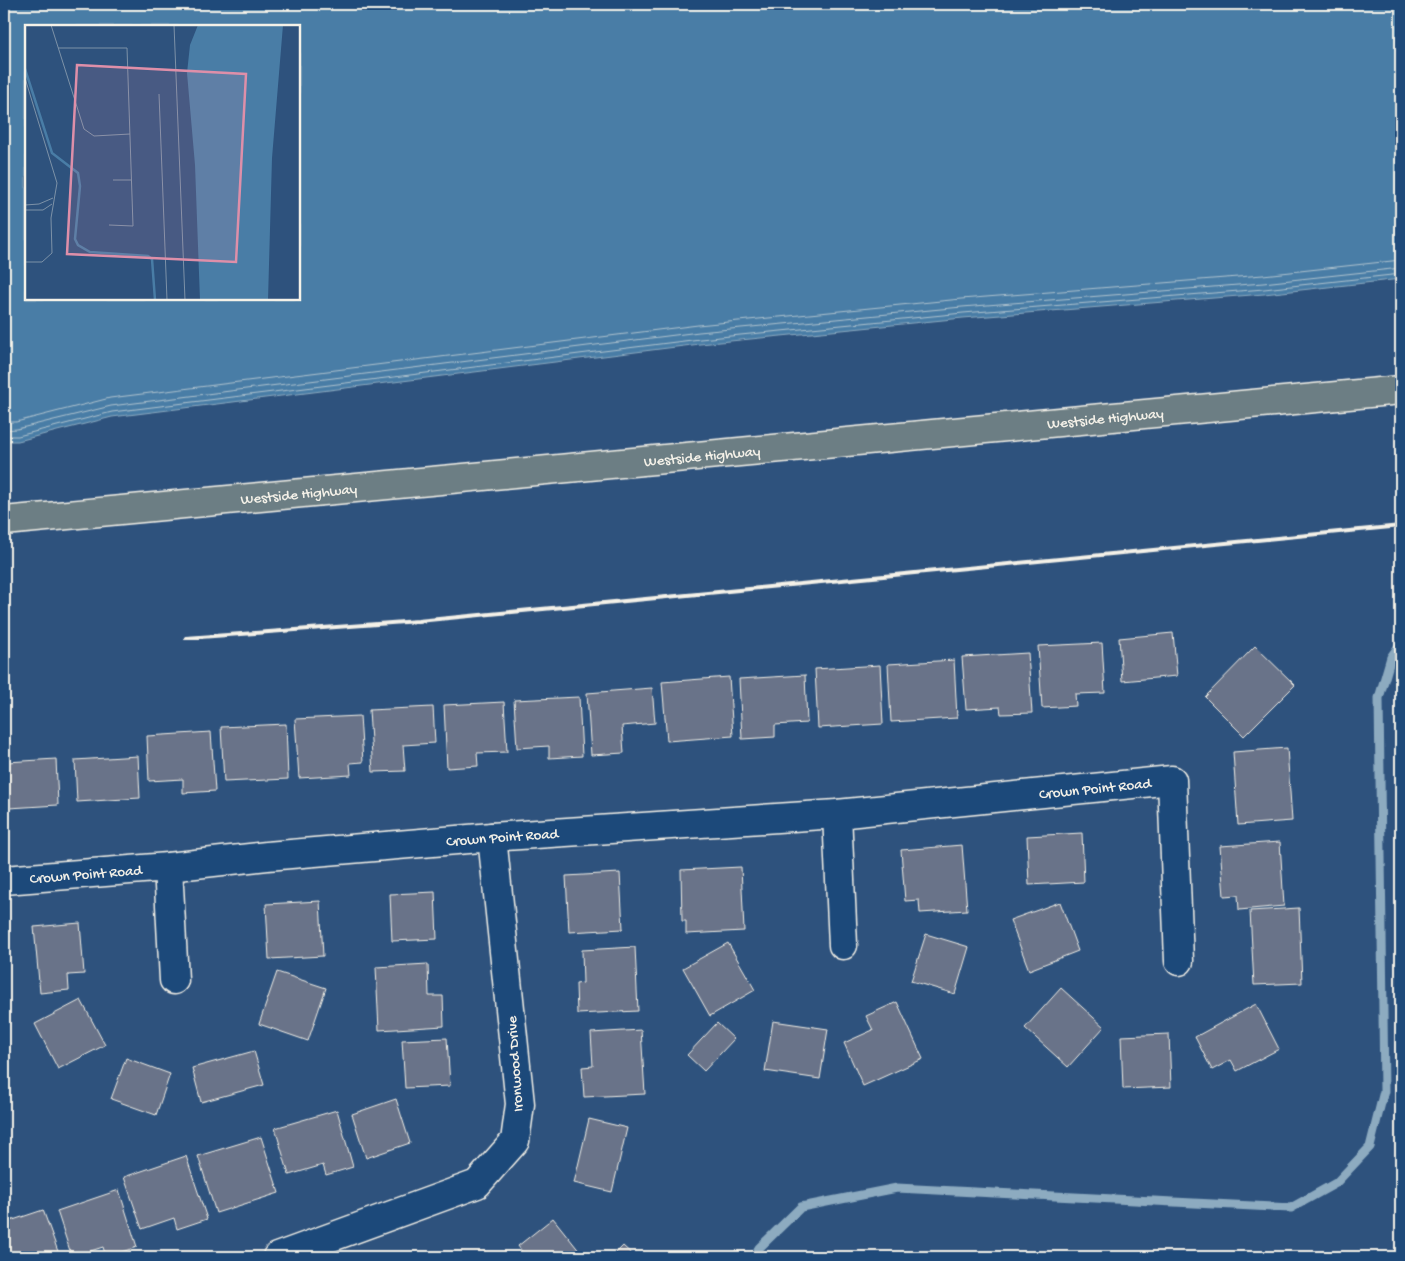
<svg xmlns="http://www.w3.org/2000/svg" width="1405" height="1261" font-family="'Gochi Hand',sans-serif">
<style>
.water{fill:#497da6;stroke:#8dabc0;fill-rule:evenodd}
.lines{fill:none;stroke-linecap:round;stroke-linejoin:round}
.shore{stroke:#b0c3ce;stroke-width:1}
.stream{stroke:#8dabc0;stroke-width:9}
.building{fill:#697389;stroke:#f4f1e8}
.minor-casing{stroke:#f4f1e8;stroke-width:31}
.major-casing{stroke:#f4f1e8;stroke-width:31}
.minor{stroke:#1f4a7a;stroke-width:28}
.major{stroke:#6c7e84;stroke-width:28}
.rail{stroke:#f4f1e8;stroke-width:4}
.labels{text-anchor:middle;stroke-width:4.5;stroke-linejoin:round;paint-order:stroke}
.street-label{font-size:15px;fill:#f4f1e8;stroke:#1f4a7a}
.inset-river{fill:none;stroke:#497da6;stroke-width:2.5}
.inset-road{fill:none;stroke:#7d92a8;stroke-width:1}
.view{fill:#de8fa9;fill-opacity:0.15;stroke:#de8fa9;stroke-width:2.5}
.inset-edge{fill:none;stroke:#f4f1e8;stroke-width:2.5}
</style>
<rect width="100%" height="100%" fill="#2e527d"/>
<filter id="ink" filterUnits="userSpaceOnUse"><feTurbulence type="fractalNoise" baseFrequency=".02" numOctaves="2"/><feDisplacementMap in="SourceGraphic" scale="10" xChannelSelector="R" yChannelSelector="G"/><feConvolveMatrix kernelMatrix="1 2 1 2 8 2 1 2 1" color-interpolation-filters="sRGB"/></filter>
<g filter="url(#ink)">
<path class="water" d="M4 4H1401V279L1264 294 963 318 700 344 112 417 18 441H4ZM26 26H299V299H26Z"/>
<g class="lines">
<g class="shore">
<path d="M4 422H16L110 398 698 325 961 299 1263 275 1401 260"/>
<path d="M4 430 17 429 111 406 699 332 962 307 1263 283 1401 268"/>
<path d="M4 436H18L112 412 700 339 963 313 1264 289 1401 274"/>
</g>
<path class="stream" d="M754 1257 759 1248 801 1207 897 1188 1291 1208 1336 1183 1370 1147 1384 1091 1379 698 1391 657 1401 643"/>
</g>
<g class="building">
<path d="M1173 633 1177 676 1122 681 1119 638Z"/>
<path d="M1102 643 1105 693 1075 694 1076 706 1042 708 1038 646Z"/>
<path d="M1255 646 1295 685 1244 736 1205 697Z"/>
<path d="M1028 653 1032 713 1001 714 1000 707 966 709 962 657Z"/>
<path d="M954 660 957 718 891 722 888 664Z"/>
<path d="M880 665 883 724 818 728 815 669Z"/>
<path d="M805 675 807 723 775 725V737L742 739 739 679Z"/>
<path d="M729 677 733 736 667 741 662 682Z"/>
<path d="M652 688 655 723 622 726 624 753 591 755 587 693Z"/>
<path d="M579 697 582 756 549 758V746L517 748 514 700Z"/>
<path d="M504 702 507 752 477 753 478 766 447 768 444 705Z"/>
<path d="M433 707 435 743 403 745 405 771 373 772 369 710Z"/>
<path d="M360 716 363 762 350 763 351 775 299 778 295 719Z"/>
<path d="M286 724 288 779 224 782 221 727Z"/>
<path d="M211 732 215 791 183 793V779L149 781 147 736Z"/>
<path d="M1287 748 1292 821 1238 825 1233 752Z"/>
<path d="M138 756 140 798 77 802 75 760Z"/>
<path d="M56 759 58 805 9 808 7 762Z"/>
<path d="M1082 833 1084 882 1029 885 1027 836Z"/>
<path d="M1280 842 1284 906 1239 910 1238 895 1224 896 1220 846Z"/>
<path d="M962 845 967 910 920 913 919 900 905 901 901 850Z"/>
<path d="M741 867 744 931 686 934V921H682L681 870Z"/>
<path d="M620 873 623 929 569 932 566 876Z"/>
<path d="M435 892 437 939 392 941 390 894Z"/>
<path d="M320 901 323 956 269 959 266 904Z"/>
<path d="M1060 902 1078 951 1029 970 1010 920Z"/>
<path d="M1299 908 1302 983 1254 985 1250 911Z"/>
<path d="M80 923 84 974 68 975 69 990 40 993 34 927Z"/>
<path d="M926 934 969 947 955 994 911 981Z"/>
<path d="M728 943 755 990 710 1016 683 968Z"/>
<path d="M635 947 638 1011 577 1014 576 984 583 983 582 950Z"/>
<path d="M428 964 429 996H443L444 1026 379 1030 376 967Z"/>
<path d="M277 972 326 988 308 1041 259 1024Z"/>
<path d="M1061 988 1104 1027 1068 1067 1025 1028Z"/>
<path d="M81 1000 105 1045 58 1069 35 1024Z"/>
<path d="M897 1002 923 1059 863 1086 844 1043 873 1030 866 1016Z"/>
<path d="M1256 1004 1279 1049 1237 1071 1231 1060 1212 1070 1195 1037Z"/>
<path d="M773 1021 828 1029 820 1079 765 1071Z"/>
<path d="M717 1023 734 1039 704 1071 687 1055Z"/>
<path d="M641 1030 645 1094 584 1097 582 1067 593 1066 591 1033Z"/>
<path d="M1169 1034 1171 1087 1123 1089 1121 1036Z"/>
<path d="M447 1038 450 1086 405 1088 402 1040Z"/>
<path d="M254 1051 264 1085 201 1102 192 1068Z"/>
<path d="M126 1058 170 1074 156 1115 111 1099Z"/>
<path d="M396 1099 410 1143 366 1158 352 1114Z"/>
<path d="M337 1110 353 1167 326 1175 323 1165 289 1175 275 1128Z"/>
<path d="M589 1119 627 1128 612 1192 574 1183Z"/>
<path d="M261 1137 279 1193 216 1213 198 1156Z"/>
<path d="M186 1156 207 1219 177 1229 174 1218 142 1229 124 1177Z"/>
<path d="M119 1190 137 1247 106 1257 103 1247 72 1257 57 1211Z"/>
<path d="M43 1210 60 1257H4V1223Z"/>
<path d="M553 1218 584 1257H526L518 1246Z"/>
<path d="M623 1246 635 1257H612Z"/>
</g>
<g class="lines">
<g class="minor-casing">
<g id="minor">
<path d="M837 814 843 945"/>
<path d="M168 867 174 980"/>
<path id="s1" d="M4 880 168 867 267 856 492 837 837 814 1172 780 1179 961"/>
<path d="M277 1257 477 1184 515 1141 520 1104 492 837"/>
</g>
</g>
<g class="major-casing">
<g id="major">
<path id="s2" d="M4 521 1401 390"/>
</g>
</g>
<use href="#minor" class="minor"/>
<use href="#major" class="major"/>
<path class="rail" d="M186 638 418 621 1401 526"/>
</g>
</g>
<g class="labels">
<g class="street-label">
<text dy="5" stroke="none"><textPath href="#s2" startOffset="1106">Westside Highway</textPath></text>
<text dy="5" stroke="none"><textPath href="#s2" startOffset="701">Westside Highway</textPath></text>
<text dy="5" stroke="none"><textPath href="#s2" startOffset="296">Westside Highway</textPath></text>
<text dy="5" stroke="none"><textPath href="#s1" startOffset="1095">Crown Point Road</textPath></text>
<text dy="5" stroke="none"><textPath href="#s1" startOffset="500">Crown Point Road</textPath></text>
<text dy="5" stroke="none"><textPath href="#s1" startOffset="82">Crown Point Road</textPath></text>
<text transform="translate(514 1064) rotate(-94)" y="5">Ironwood Drive</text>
</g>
</g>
<g transform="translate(25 25)">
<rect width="275" height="275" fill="#2e527d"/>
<path d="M173 0H258L247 133 243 275H175L170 140 162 48 165 20Z" fill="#497da6"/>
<path class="inset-river" d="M0 44 27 128 53 148 55 161 50 214 53 220 65 227 123 231 127 234 130 275"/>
<path class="inset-road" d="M26 0 59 104 69 111 105 109M149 0 160 275M33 23H102L108 201 84 200M0 53 32 158 26 193 27 228 17 237H0M134 69 142 275M88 155H106M0 180 14 179 28 173M0 185H18L27 179"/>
<path class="view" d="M52 40 221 49 211 237 42 229Z"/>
<rect width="275" height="275" class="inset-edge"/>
</g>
<rect width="1405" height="1261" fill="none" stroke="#1f4a7a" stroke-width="20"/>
<rect x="10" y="10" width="1385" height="1241" fill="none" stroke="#f4f1e8" stroke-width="2" filter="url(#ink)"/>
</svg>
